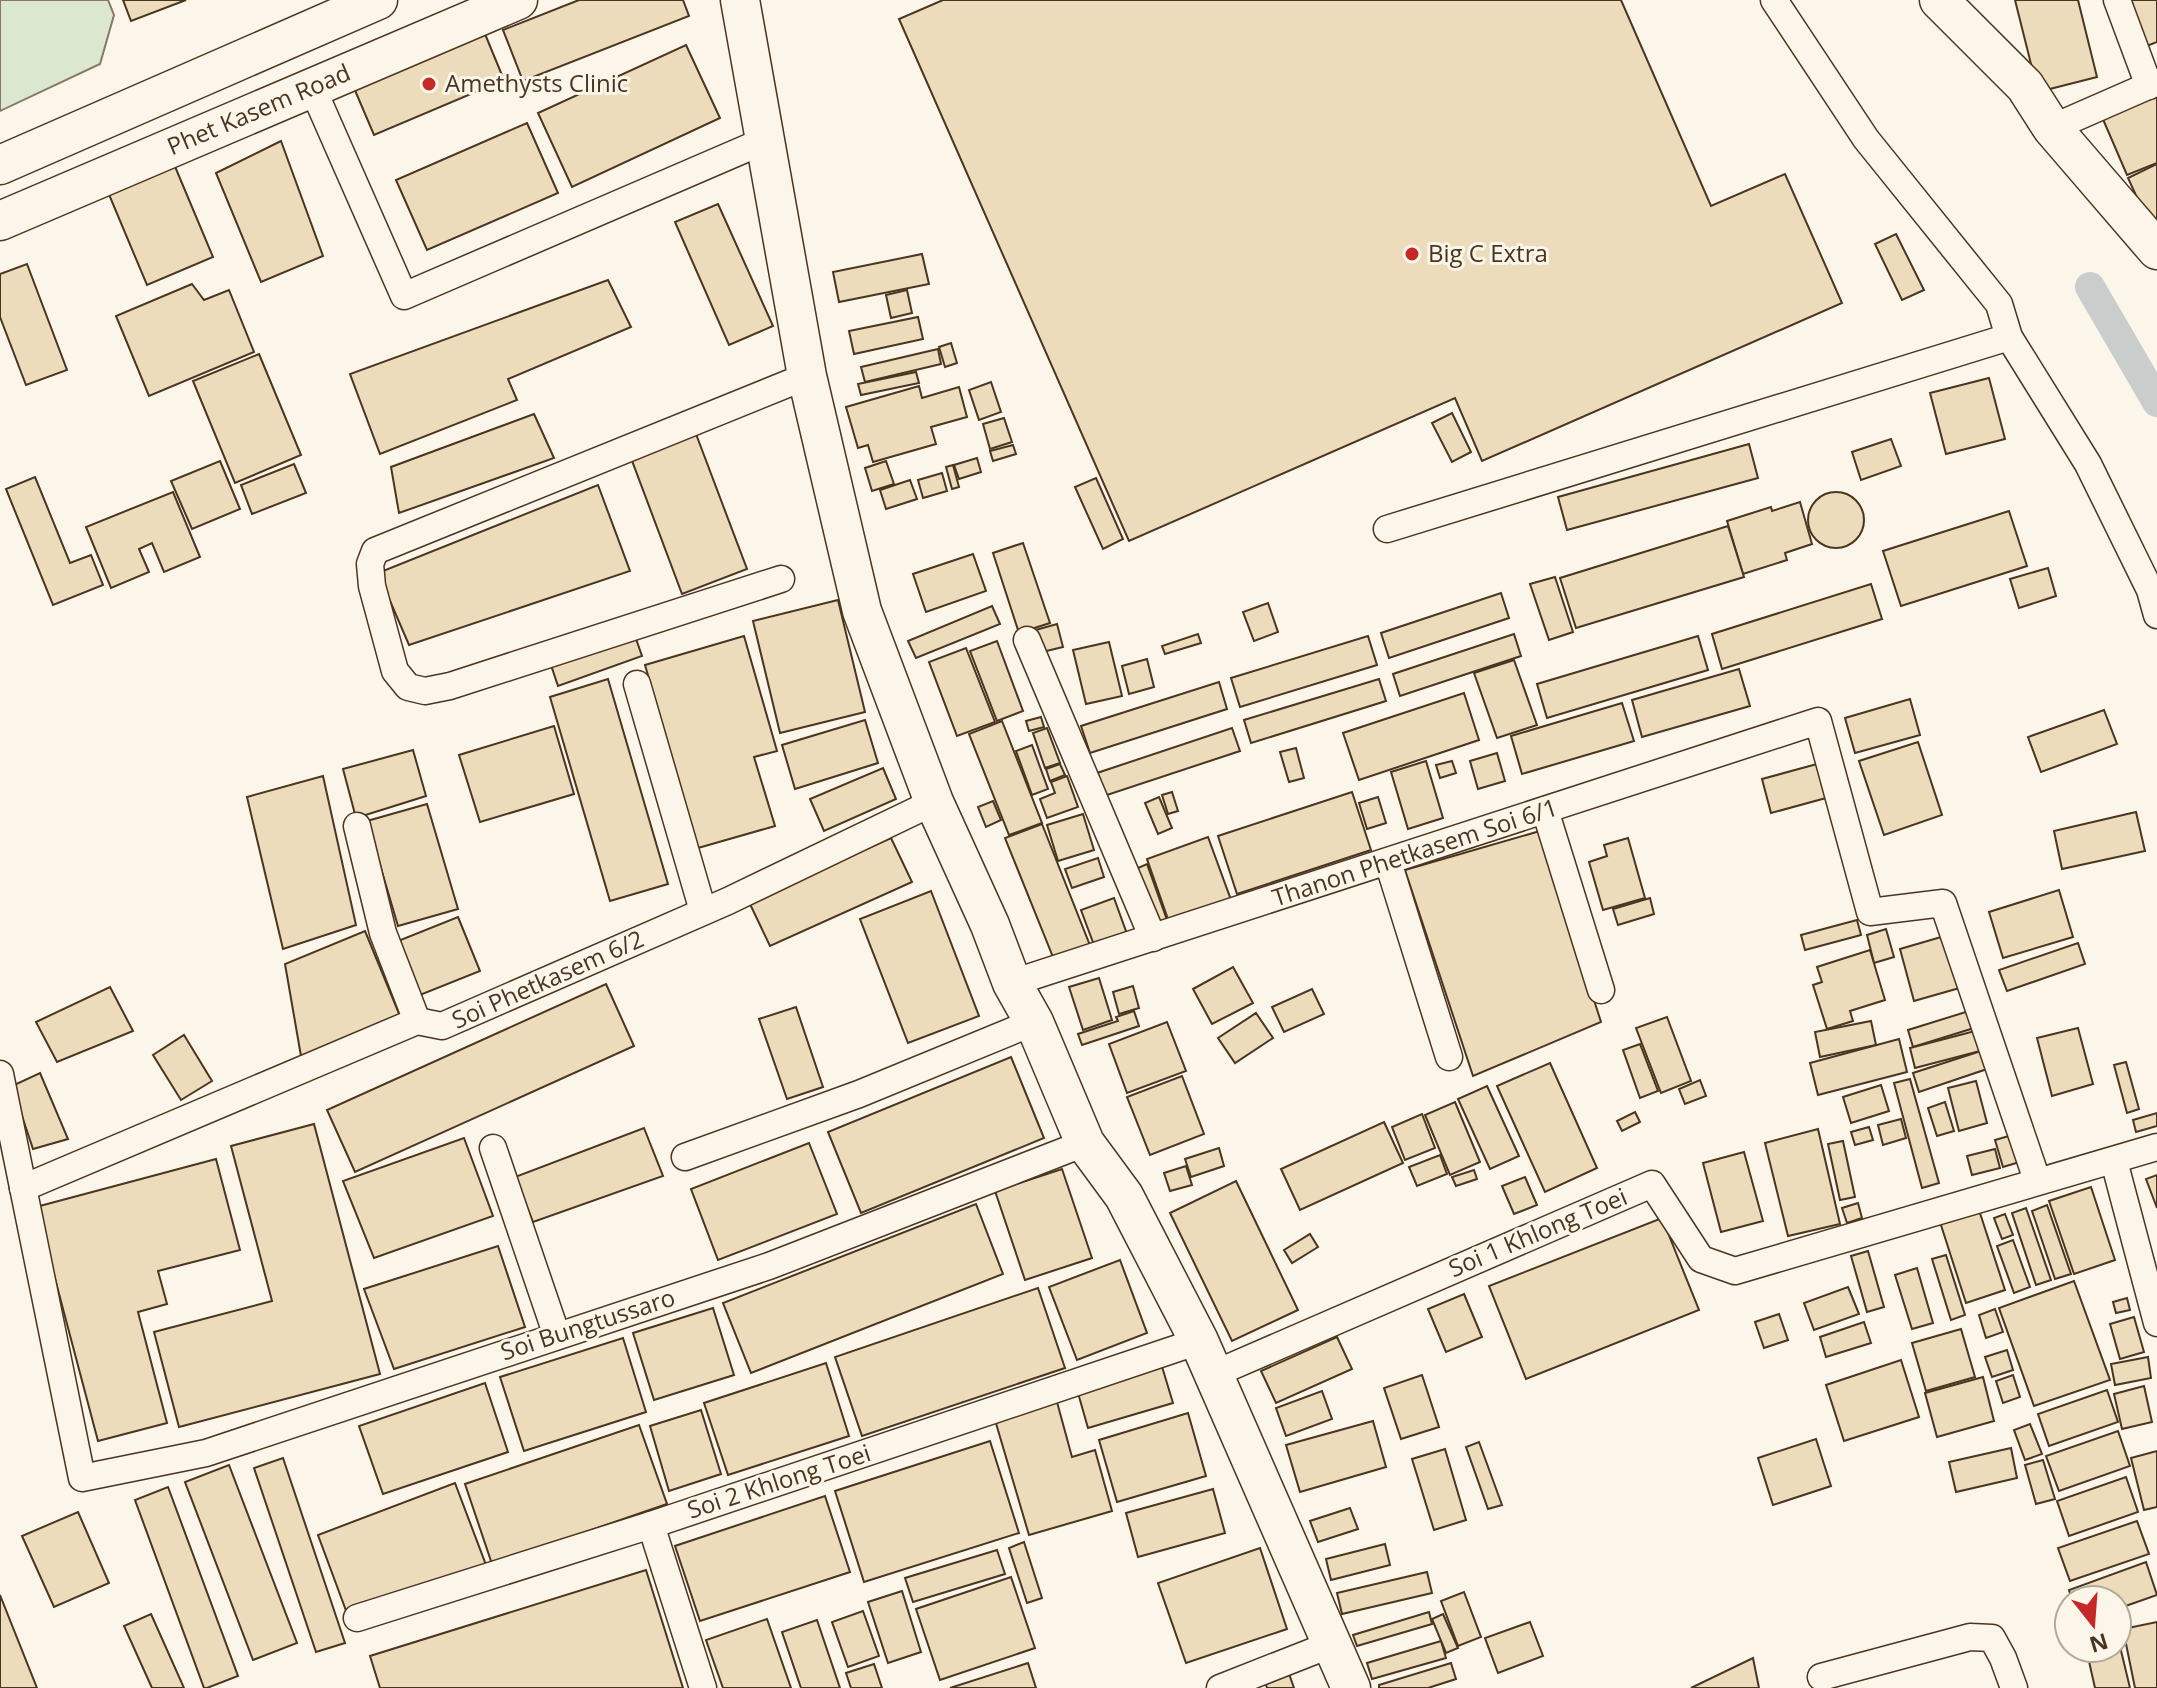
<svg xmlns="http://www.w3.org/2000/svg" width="2157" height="1688" font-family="'Open Sans',sans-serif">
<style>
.green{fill:#dce7d0;stroke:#887966;stroke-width:2}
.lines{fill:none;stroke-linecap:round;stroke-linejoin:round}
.canal{stroke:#c9cecd;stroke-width:30}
.building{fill:#ecdcbc;stroke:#4a3520;stroke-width:2}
.street-casing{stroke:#4a3520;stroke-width:29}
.secondary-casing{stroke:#4a3520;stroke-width:41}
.street{stroke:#fbf6e9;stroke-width:26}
.secondary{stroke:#fbf6e9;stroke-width:38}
.poi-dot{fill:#c62828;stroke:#fbf6e9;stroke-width:3}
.labels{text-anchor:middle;stroke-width:6;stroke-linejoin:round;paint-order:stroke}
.poi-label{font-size:24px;fill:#4a3520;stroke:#fbf6e9;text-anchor:start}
.street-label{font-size:24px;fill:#4a3520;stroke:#fbf6e9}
</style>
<rect width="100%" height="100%" fill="#fbf6e9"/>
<path class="green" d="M0 0H108L114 15 100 64 0 111Z"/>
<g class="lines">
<path class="canal" d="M2090 287 2157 402"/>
</g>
<g class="building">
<path d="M123 0H186L131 21Z"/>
<path d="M579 0H683L689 16 523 81 503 30Z"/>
<path d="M943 0H1621L1711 206 1785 174 1842 303 1482 461 1455 398 1129 541 899 19Z"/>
<path d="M2015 0H2078L2097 77 2038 92Z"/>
<path d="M2130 0H2157V42L2147 46Z"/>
<path d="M485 34 504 80 374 135 354 88Z"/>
<path d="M686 45 720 118 572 187 538 113Z"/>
<path d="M2157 93V163L2127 175 2102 117Z"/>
<path d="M527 123 558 193 427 250 396 180Z"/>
<path d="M281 141 323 256 261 282 216 173Z"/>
<path d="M171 157 213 257 147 285 105 185Z"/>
<path d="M2157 164V222L2150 226 2128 178Z"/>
<path d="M718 204 773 326 729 345 675 222Z"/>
<path d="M1896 234 1924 290 1902 300 1875 244Z"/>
<path d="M922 254 929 284 839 302 833 272Z"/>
<path d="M27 264 67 370 26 385 0 317V274Z"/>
<path d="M608 280 631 327 508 379 517 400 380 454 350 374Z"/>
<path d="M192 284 204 300 229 290 254 352 149 396 116 316Z"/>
<path d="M907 290 912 313 891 318 886 295Z"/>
<path d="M918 317 923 339 854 354 849 331Z"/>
<path d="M951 343 957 363 945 367 939 347Z"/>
<path d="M938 349 941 364 865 382 861 367Z"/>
<path d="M259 354 301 455 235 483 193 381Z"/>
<path d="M916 372 919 383 861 395 858 384Z"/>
<path d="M1989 378 2005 439 1946 454 1930 393Z"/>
<path d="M991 382 1001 412 979 420 969 390Z"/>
<path d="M919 386 922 398 959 387 967 417 931 427 936 444 873 462 868 445 858 448 846 407Z"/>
<path d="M1452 413 1471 452 1452 462 1432 423Z"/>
<path d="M534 414 554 458 399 513 391 467Z"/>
<path d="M1004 418 1012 442 990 449 983 424Z"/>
<path d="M696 434 747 569 682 594 631 458Z"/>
<path d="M1891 439 1901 466 1861 480 1852 452Z"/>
<path d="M1749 444 1758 478 1567 530 1558 497Z"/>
<path d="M1013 445 1016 454 993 461 990 451Z"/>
<path d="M977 458 981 472 959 479 954 465Z"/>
<path d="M220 461 240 509 192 529 171 481Z"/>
<path d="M886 461 894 484 872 491 865 468Z"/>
<path d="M294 464 306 493 252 514 241 485Z"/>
<path d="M953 465 959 487 952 489 946 467Z"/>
<path d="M942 473 947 491 923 498 918 480Z"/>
<path d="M35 477 70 563 91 555 103 585 53 605 6 489Z"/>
<path d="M1096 478 1123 539 1103 549 1075 487Z"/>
<path d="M910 480 917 499 886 509 880 490Z"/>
<path d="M598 485 630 571 409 645 378 573Z"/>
<circle cx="1836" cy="520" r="28"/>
<path d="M173 492 200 557 164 572 152 543 139 549 149 572 111 588 86 527Z"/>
<path d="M1800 502 1812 544 1785 553 1787 560 1743 574 1727 521 1771 507 1772 511Z"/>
<path d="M2009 511 2027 566 1901 606 1883 551Z"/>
<path d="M1728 526 1744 577 1576 628 1560 578Z"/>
<path d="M1023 543 1050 623 1019 633 993 553Z"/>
<path d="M973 554 986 591 926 612 913 574Z"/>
<path d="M2048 568 2056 596 2019 608 2010 579Z"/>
<path d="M1555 577 1573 632 1549 640 1530 584Z"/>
<path d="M1871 584 1882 619 1722 669 1712 634Z"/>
<path d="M1501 593 1509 618 1389 658 1381 633Z"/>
<path d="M838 600 865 712 780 733 753 621Z"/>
<path d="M1268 603 1278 632 1254 641 1243 612Z"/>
<path d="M992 606 1000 624 916 658 908 641Z"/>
<path d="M1057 624 1063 647 1038 653 1032 631Z"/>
<path d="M1198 634 1201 643 1165 654 1162 646Z"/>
<path d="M1514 634 1521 656 1400 696 1393 674Z"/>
<path d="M635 636 642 656 558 686 551 665Z"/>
<path d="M744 636 777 751 754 757 775 826 698 848 645 665Z"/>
<path d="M1368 636 1377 665 1240 707 1231 678Z"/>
<path d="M1698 636 1708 670 1547 718 1537 684Z"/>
<path d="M997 641 1023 711 997 721 970 651Z"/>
<path d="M1109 642 1122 696 1086 704 1073 650Z"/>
<path d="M966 648 995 722 957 736 929 662Z"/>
<path d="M1147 659 1154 687 1129 694 1122 666Z"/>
<path d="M1514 660 1537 725 1497 738 1474 673Z"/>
<path d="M1739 669 1750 706 1642 737 1632 700Z"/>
<path d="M608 679 668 884 610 901 550 697Z"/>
<path d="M1379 679 1386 701 1251 743 1244 720Z"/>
<path d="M1219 682 1227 709 1090 753 1081 726Z"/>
<path d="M1464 693 1479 740 1359 780 1343 733Z"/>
<path d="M1910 699 1920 735 1855 753 1845 718Z"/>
<path d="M1622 703 1634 741 1522 774 1511 736Z"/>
<path d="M2104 710 2117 744 2041 772 2028 737Z"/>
<path d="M1041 717 1044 727 1029 731 1026 721Z"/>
<path d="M865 720 878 763 795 789 782 745Z"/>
<path d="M1002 721 1042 823 1009 835 969 734Z"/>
<path d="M554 726 574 794 480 822 459 755Z"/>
<path d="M1047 728 1060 763 1045 768 1033 733Z"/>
<path d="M1232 728 1240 751 1104 796 1097 773Z"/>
<path d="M1918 742 1942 815 1884 835 1859 761Z"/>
<path d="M1032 745 1048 789 1032 795 1016 751Z"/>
<path d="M1296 748 1304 778 1289 782 1280 752Z"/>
<path d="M413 750 426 796 356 818 343 769Z"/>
<path d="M1497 753 1505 781 1478 789 1470 761Z"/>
<path d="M1426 761 1443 818 1408 829 1391 772Z"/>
<path d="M1452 761 1456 773 1440 778 1436 765Z"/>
<path d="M1828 761 1837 795 1771 813 1762 779Z"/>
<path d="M1060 764 1065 775 1050 781 1046 769Z"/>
<path d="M883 768 896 799 824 831 810 799Z"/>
<path d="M323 776 356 925 283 949 247 797Z"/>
<path d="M1067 776 1078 807 1047 818 1040 799 1055 793 1051 782Z"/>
<path d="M1172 792 1178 811 1168 814 1162 795Z"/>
<path d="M1352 792 1371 850 1237 894 1218 836Z"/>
<path d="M1159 797 1172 828 1158 834 1145 803Z"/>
<path d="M1378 797 1386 823 1367 829 1359 803Z"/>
<path d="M993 801 1001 820 986 827 978 807Z"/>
<path d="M427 804 458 909 398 926 367 821Z"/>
<path d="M2136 812 2145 851 2062 869 2054 831Z"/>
<path d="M1083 814 1094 850 1058 861 1047 825Z"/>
<path d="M1042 824 1091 948 1055 962 1005 838Z"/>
<path d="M1540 831 1601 1022 1473 1076 1405 870Z"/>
<path d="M1208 837 1231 900 1169 922 1147 859Z"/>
<path d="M891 838 912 882 770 946 749 902Z"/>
<path d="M1628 838 1645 898 1603 910 1589 862 1607 856 1604 845Z"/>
<path d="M1098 858 1104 877 1072 888 1065 869Z"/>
<path d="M1147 864 1167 920 1151 926 1131 871Z"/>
<path d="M2059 890 2073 937 2003 958 1989 912Z"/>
<path d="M931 891 979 1016 908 1043 860 919Z"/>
<path d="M1114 898 1127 934 1094 945 1081 910Z"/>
<path d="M1650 898 1654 914 1618 925 1613 909Z"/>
<path d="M458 917 480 971 420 995 398 941Z"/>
<path d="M1857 920 1861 935 1805 950 1801 935Z"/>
<path d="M1886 929 1894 957 1874 963 1867 935Z"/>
<path d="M365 931 400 1016 301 1056 285 964Z"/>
<path d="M1948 935 1963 987 1914 1001 1900 949Z"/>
<path d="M2078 943 2085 964 2007 991 1999 970Z"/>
<path d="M1870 950 1885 1000 1850 1011 1853 1021 1827 1029 1813 985 1822 982 1817 967Z"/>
<path d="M1233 967 1253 1003 1212 1024 1193 989Z"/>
<path d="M1099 978 1112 1020 1083 1030 1069 987Z"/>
<path d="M606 984 634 1046 355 1172 327 1110Z"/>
<path d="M1133 986 1139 1008 1119 1014 1113 992Z"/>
<path d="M110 987 133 1031 57 1062 36 1022Z"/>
<path d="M1312 989 1324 1014 1284 1032 1272 1007Z"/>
<path d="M796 1007 823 1087 787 1099 759 1019Z"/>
<path d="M1134 1011 1139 1026 1082 1045 1078 1034 1118 1021 1116 1017Z"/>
<path d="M1969 1011 1974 1028 1913 1047 1908 1030Z"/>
<path d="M1256 1013 1273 1038 1235 1063 1218 1038Z"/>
<path d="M1667 1017 1691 1081 1661 1093 1636 1028Z"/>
<path d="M1871 1021 1876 1045 1820 1057 1815 1032Z"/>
<path d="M1167 1022 1186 1071 1127 1093 1109 1044Z"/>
<path d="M2078 1028 2093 1084 2052 1096 2037 1038Z"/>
<path d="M1975 1031 1980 1051 1915 1068 1910 1048Z"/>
<path d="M184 1035 212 1081 181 1100 153 1055Z"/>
<path d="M1899 1039 1907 1072 1818 1095 1810 1063Z"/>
<path d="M1640 1044 1658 1091 1640 1098 1623 1050Z"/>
<path d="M1981 1051 1987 1069 1919 1092 1913 1073Z"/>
<path d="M1011 1057 1044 1138 861 1213 828 1132Z"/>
<path d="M2126 1062 2139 1109 2127 1113 2114 1065Z"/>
<path d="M1550 1063 1597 1168 1545 1192 1497 1086Z"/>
<path d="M40 1073 68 1139 33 1149 12 1086Z"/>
<path d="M1182 1076 1204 1134 1150 1155 1127 1097Z"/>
<path d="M1910 1079 1939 1183 1922 1188 1894 1083Z"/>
<path d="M1700 1080 1706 1096 1685 1104 1679 1089Z"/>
<path d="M1976 1081 1987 1123 1959 1131 1948 1088Z"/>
<path d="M1881 1085 1889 1111 1851 1123 1843 1097Z"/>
<path d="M1487 1086 1519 1156 1490 1169 1458 1099Z"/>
<path d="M1455 1102 1480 1162 1450 1175 1425 1115Z"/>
<path d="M1945 1102 1954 1131 1937 1136 1928 1108Z"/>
<path d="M1635 1112 1640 1122 1622 1131 1617 1121Z"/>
<path d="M2157 1113V1126L2136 1132 2133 1120Z"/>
<path d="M1422 1114 1435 1148 1405 1160 1392 1127Z"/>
<path d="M1901 1119 1906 1138 1883 1145 1878 1125Z"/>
<path d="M1384 1122 1403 1163 1300 1210 1281 1169Z"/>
<path d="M314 1124 380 1374 179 1427 154 1332 272 1301 231 1146Z"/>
<path d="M1869 1127 1873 1140 1855 1145 1851 1132Z"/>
<path d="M644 1128 663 1176 533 1222 515 1177Z"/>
<path d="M1818 1129 1840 1224 1788 1236 1765 1143Z"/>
<path d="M2016 1134 2023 1161 2003 1167 1995 1140Z"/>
<path d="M464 1138 493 1216 374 1258 343 1181Z"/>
<path d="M1843 1141 1855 1197 1840 1200 1828 1144Z"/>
<path d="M809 1143 837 1214 718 1260 691 1189Z"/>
<path d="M1219 1148 1224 1166 1191 1177 1185 1159Z"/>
<path d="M1995 1149 2000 1168 1972 1175 1967 1156Z"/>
<path d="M1744 1152 1763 1221 1721 1232 1703 1163Z"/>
<path d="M1440 1155 1447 1174 1417 1186 1409 1167Z"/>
<path d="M216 1159 240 1250 158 1271 167 1304 138 1312 167 1423 98 1441 36 1207Z"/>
<path d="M1186 1166 1192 1185 1170 1191 1164 1173Z"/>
<path d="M1062 1169 1092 1258 1025 1280 995 1191Z"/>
<path d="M1474 1170 1477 1179 1456 1186 1452 1177Z"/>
<path d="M2157 1175V1208L2146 1179Z"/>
<path d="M1525 1177 1537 1205 1514 1214 1502 1186Z"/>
<path d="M1236 1181 1298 1310 1232 1341 1170 1213Z"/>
<path d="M2091 1187 2115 1260 2074 1274 2049 1201Z"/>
<path d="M1858 1203 1862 1218 1847 1223 1842 1208Z"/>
<path d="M976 1204 1003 1274 751 1373 723 1303Z"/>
<path d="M2047 1205 2071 1274 2055 1279 2032 1211Z"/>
<path d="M2026 1208 2051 1280 2036 1285 2012 1213Z"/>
<path d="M1979 1210 2005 1290 1966 1303 1940 1222Z"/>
<path d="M2005 1214 2013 1235 2002 1239 1994 1218Z"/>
<path d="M1662 1218 1699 1310 1526 1379 1489 1286Z"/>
<path d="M1310 1234 1318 1247 1292 1263 1284 1250Z"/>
<path d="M2013 1240 2030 1287 2014 1293 1997 1246Z"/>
<path d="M498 1246 525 1327 394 1369 364 1289Z"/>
<path d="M1868 1251 1884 1307 1867 1312 1851 1256Z"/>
<path d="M1946 1255 1965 1315 1951 1320 1932 1259Z"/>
<path d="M1120 1260 1147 1333 1077 1360 1049 1287Z"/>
<path d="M1917 1268 1933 1323 1912 1329 1895 1275Z"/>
<path d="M2074 1281 2110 1380 2034 1406 1999 1308Z"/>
<path d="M1848 1287 1859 1314 1814 1330 1804 1303Z"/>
<path d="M1038 1288 1065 1368 862 1436 835 1357Z"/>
<path d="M1464 1294 1482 1337 1446 1352 1428 1309Z"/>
<path d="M2127 1298 2130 1310 2116 1313 2113 1302Z"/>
<path d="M713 1308 734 1375 654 1400 633 1333Z"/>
<path d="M1995 1309 2003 1332 1986 1338 1979 1315Z"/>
<path d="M1779 1314 1788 1340 1764 1348 1755 1322Z"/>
<path d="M2134 1317 2144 1352 2120 1359 2110 1324Z"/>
<path d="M1864 1322 1871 1343 1826 1357 1820 1337Z"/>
<path d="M1961 1329 1975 1377 1926 1391 1912 1343Z"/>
<path d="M1337 1337 1352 1369 1276 1403 1261 1371Z"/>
<path d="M623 1338 646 1412 524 1451 500 1377Z"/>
<path d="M2007 1350 2013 1370 1992 1377 1985 1357Z"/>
<path d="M2148 1357 2151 1378 2115 1385 2111 1364Z"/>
<path d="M1160 1360 1173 1403 1088 1428 1076 1386Z"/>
<path d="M1901 1360 1919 1417 1844 1441 1826 1385Z"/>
<path d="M826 1363 849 1436 728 1475 704 1403Z"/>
<path d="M1422 1375 1439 1427 1401 1439 1384 1388Z"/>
<path d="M2013 1375 2020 1397 2003 1403 1996 1381Z"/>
<path d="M1983 1377 1994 1421 1937 1437 1925 1393Z"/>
<path d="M485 1383 508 1452 383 1494 359 1426Z"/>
<path d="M2144 1386 2152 1422 2122 1429 2114 1394Z"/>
<path d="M2107 1390 2118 1422 2049 1446 2038 1414Z"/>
<path d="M1322 1391 1332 1419 1286 1436 1276 1408Z"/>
<path d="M1057 1402 1072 1457 1095 1450 1112 1511 1029 1535 995 1420Z"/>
<path d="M701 1410 721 1474 669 1491 650 1426Z"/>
<path d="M1188 1413 1206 1476 1117 1502 1099 1440Z"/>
<path d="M1373 1421 1386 1467 1300 1492 1286 1445Z"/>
<path d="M2030 1424 2042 1454 2025 1460 2014 1430Z"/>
<path d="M639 1425 667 1504 492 1564 465 1484Z"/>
<path d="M2118 1431 2130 1466 2059 1491 2046 1456Z"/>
<path d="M1816 1439 1831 1486 1773 1505 1758 1458Z"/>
<path d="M990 1441 1019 1533 864 1582 835 1491Z"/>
<path d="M1479 1442 1502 1505 1488 1509 1466 1447Z"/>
<path d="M2011 1448 2017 1478 1956 1492 1949 1462Z"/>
<path d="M1445 1449 1466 1520 1434 1530 1412 1459Z"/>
<path d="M2157 1451V1507L2144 1510 2131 1458Z"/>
<path d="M283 1458 345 1643 316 1652 254 1468Z"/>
<path d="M2043 1460 2055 1499 2036 1504 2025 1465Z"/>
<path d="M229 1465 297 1643 253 1660 185 1482Z"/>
<path d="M2126 1477 2138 1512 2069 1536 2057 1501Z"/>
<path d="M455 1483 486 1565 348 1616 318 1535Z"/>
<path d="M168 1487 238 1676 207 1688H204L135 1500Z"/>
<path d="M1213 1489 1225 1533 1138 1557 1126 1513Z"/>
<path d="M825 1496 850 1572 700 1621 675 1546Z"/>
<path d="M1350 1508 1358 1529 1318 1542 1310 1521Z"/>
<path d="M78 1512 109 1583 54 1607 22 1536Z"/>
<path d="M2137 1521 2149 1554 2070 1581 2058 1548Z"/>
<path d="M1024 1542 1042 1598 1027 1603 1009 1548Z"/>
<path d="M1385 1544 1390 1565 1331 1580 1326 1559Z"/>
<path d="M1260 1548 1287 1629 1186 1663 1158 1583Z"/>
<path d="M997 1550 1005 1574 913 1602 905 1578Z"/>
<path d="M2146 1562 2157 1595 2117 1609V1600H2072L2069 1590Z"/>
<path d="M646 1570 683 1688H380L370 1656Z"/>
<path d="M1427 1572 1432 1593 1342 1614 1337 1593Z"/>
<path d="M1011 1577 1035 1648 940 1680 916 1609Z"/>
<path d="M902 1591 921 1652 888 1663 868 1602Z"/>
<path d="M1464 1592 1481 1637 1458 1646 1441 1601Z"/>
<path d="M0 1595 37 1688H0Z"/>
<path d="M863 1611 879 1656 848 1667 832 1622Z"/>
<path d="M1429 1612 1432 1624 1357 1646 1353 1635Z"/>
<path d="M151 1614 184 1688H152L124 1626Z"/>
<path d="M1443 1614 1458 1648 1446 1653 1432 1619Z"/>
<path d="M767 1619 791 1688H723L706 1640Z"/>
<path d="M817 1620 840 1688H801L782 1632Z"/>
<path d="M1530 1622 1543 1656 1498 1673 1485 1638Z"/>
<path d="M2157 1622V1688H2135L2123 1629Z"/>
<path d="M2117 1634 2130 1688H2095L2086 1648H2117Z"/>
<path d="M1441 1641 1446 1658 1372 1679 1367 1663Z"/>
<path d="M1753 1658 1759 1688H1691Z"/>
<path d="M1028 1663 1036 1688H950Z"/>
<path d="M1451 1663 1456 1679 1428 1688H1379V1685Z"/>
<path d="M874 1664 882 1688H851L846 1673Z"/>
<path d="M1287 1668 1294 1688H1267L1263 1676Z"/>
</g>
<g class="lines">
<g class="street-casing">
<g id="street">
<path d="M1774 0 1866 139 1999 304 2009 337 2088 464 2150 590 2157 615"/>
<path d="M2117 0 2149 86"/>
<path d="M312 87 404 296 766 140"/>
<path d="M2052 128 2157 82"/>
<path d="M1387 529 2009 337"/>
<path d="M781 579 450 686 425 691 408 687 395 671 372 586 370 564 375 551 807 376"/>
<path d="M1027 640 1153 938"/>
<path d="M637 684 703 911"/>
<path d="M1545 810 1601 990"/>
<path d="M357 826 383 933 417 1021"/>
<path d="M1388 862 1449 1057"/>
<path d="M1012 983 1818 721 1870 912 1943 903 2037 1180"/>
<path d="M0 1074 82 1478 206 1453 769 1266 1085 1143"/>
<path d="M493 1148 557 1336"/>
<path d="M685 1157 859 1094 1034 1022"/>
<path d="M2114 1161 2157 1323"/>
<path d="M23 1188 417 1021 442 1026 728 901 934 802"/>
<path d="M1214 1374 1652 1184 1701 1259 1735 1271 2157 1147"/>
<path d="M651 1525 703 1688"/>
<path d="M357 1618 651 1525 1199 1341"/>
<path d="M1821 1677 1970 1637 1992 1638 2003 1658 2014 1688"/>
<path d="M1220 1688 1332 1644"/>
</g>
</g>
<g class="secondary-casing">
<g id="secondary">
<path d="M740 0 807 376 862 611 934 802 990 925 1012 983 1034 1022 1085 1143 1124 1196 1199 1341 1351 1688"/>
<path d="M1939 0 2025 86 2052 128 2157 250"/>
<path d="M0 165 378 0"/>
<path d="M0 221 518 0"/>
</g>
</g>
<use href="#street" class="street"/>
<use href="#secondary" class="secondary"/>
</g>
<g class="poi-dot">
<circle cx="429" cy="84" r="8"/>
<circle cx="1412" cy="254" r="8"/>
</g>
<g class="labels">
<g class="poi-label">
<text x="445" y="92">Amethysts Clinic</text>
<text x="1428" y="262">Big C Extra</text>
</g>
<g class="street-label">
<text transform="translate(259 110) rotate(-23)" y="8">Phet Kasem Road</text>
<text transform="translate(1415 853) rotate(-18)" y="8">Thanon Phetkasem Soi 6/1</text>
<text transform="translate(548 980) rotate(-24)" y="8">Soi Phetkasem 6/2</text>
<text transform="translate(1538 1233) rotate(-23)" y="8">Soi 1 Khlong Toei</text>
<text transform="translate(588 1325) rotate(-18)" y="8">Soi Bungtussaro</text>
<text transform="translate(779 1482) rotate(-18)" y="8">Soi 2 Khlong Toei</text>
</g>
</g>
<g transform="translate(2093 1624) rotate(163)"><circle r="38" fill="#fbf6e9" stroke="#b4a999" stroke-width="2"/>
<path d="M0-6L14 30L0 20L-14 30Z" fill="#c62828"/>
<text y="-12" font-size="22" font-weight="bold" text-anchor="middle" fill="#4a3520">N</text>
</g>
</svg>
